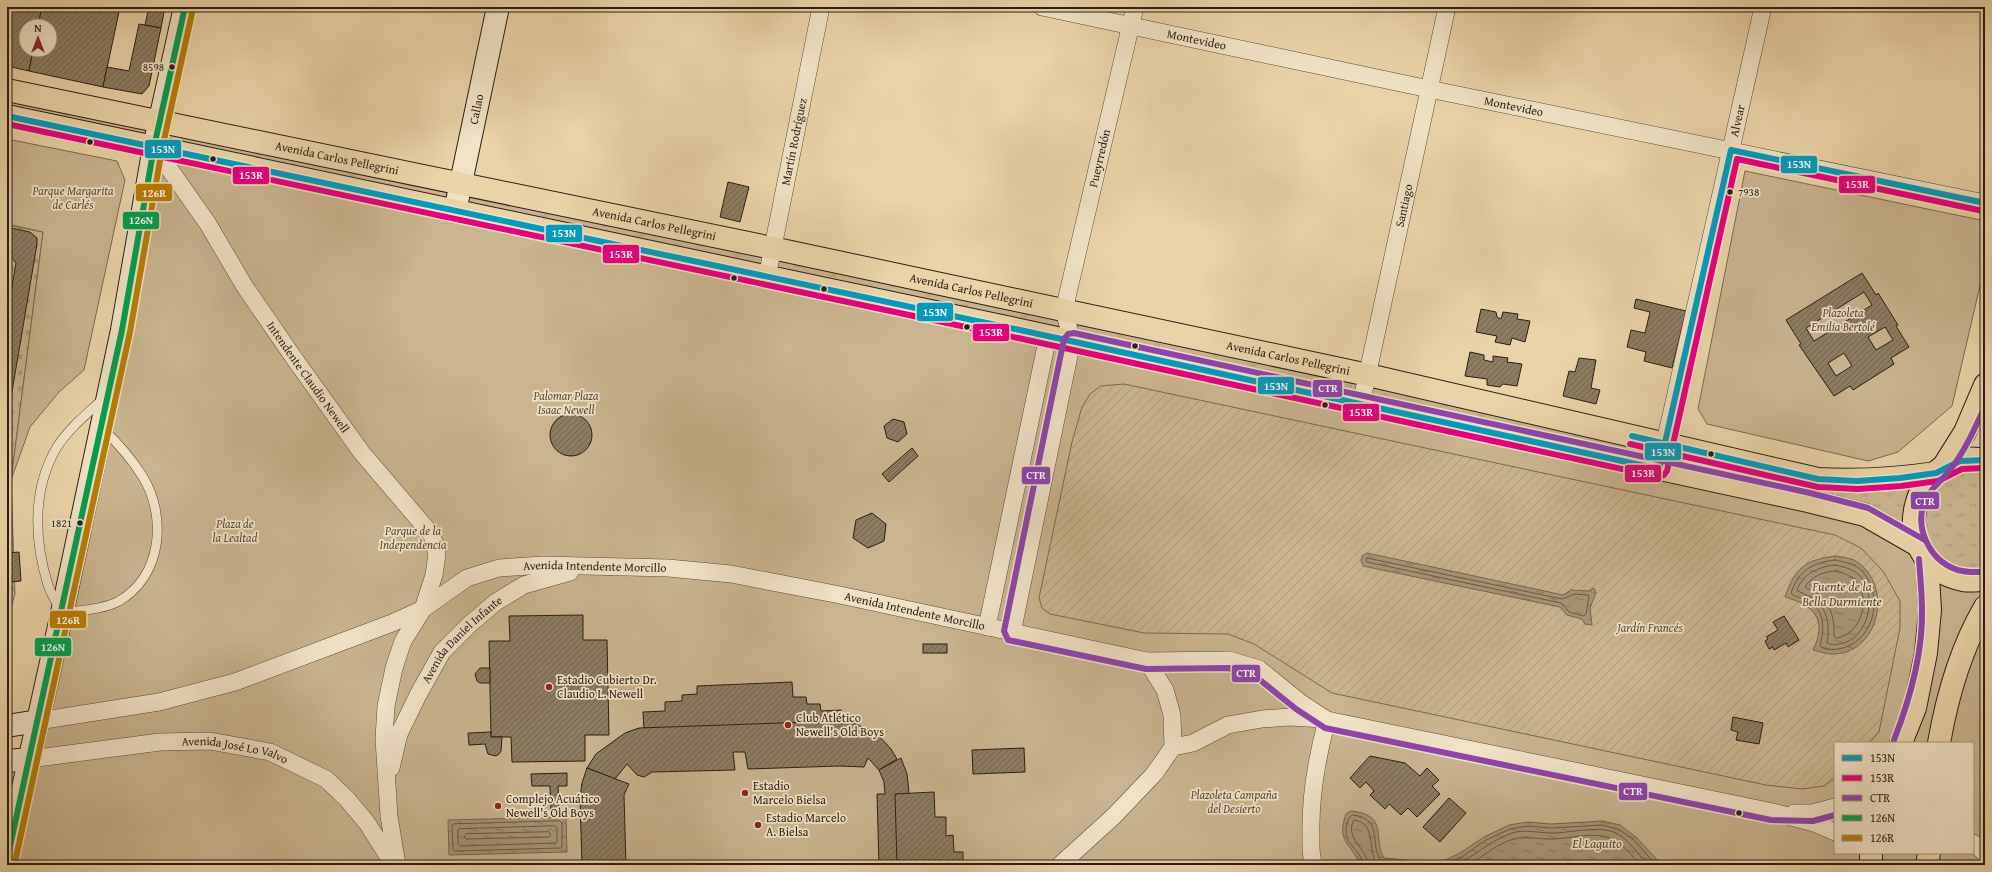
<svg xmlns="http://www.w3.org/2000/svg" width="1992" height="872" font-family="'Gentium Book Plus',serif">
<style>
.grass{fill:url(#grass-tufts);stroke:#786952}
.cemetery{fill:url(#cemetery-stones);stroke:#786952}
.park{fill:#c9b48f;stroke:#786952;fill-rule:evenodd}
.garden{fill:url(#garden-furrows);stroke:#786952}
.water{fill:url(#water-ripples);stroke:#75654f}
.lines{fill:none;stroke-linecap:round;stroke-linejoin:round}
.shore{stroke:#685a45;stroke-width:1}
.building{fill:url(#building-hatch);stroke:#281e14;fill-rule:evenodd}
.lane-casing{stroke:#584b39;stroke-width:10}
.street-casing{stroke:#584b39;stroke-width:18}
.secondary-casing{stroke:#281e14;stroke-width:24}
.primary-casing{stroke:#281e14;stroke-width:24}
.lane{stroke:#f1e2c6;stroke-width:9}
.street{stroke:#f1e2c6;stroke-width:17}
.secondary{stroke:#f1e2c6;stroke-width:22}
.primary{stroke:#ead3a8;stroke-width:22}
.bus-1-casing{stroke:#f1e2c6;stroke-width:9}
.bus-2-casing{stroke:#f1e2c6;stroke-width:9}
.bus-3-casing{stroke:#f1e2c6;stroke-width:9}
.bus-4-casing{stroke:#f1e2c6;stroke-width:9}
.bus-5-casing{stroke:#f1e2c6;stroke-width:9}
.bus-1{stroke:#049bbb;stroke-width:6}
.bus-2{stroke:#e5007d;stroke-width:6}
.bus-3{stroke:#8e44ad;stroke-width:6}
.bus-4{stroke:#029f4e;stroke-width:6}
.bus-5{stroke:#b97d06;stroke-width:6}
.bus-dot{fill:#281e14;stroke:#f1e2c6;stroke-width:1.5}
.poi-dot{fill:#8f2418;stroke:#f1e2c6;stroke-width:1.5}
.labels{text-anchor:middle;stroke-width:3.5;stroke-linejoin:round;paint-order:stroke}
.bus-label{font-size:11px;fill:#281e14;stroke:#f1e2c6;text-anchor:end}
.street-label{font-size:12px;fill:#281e14;stroke:#f1e2c6}
.park-label{font-size:12px;font-style:italic;fill:#584b39;stroke:#f1e2c6}
.poi-label{font-size:12px;fill:#281e14;stroke:#f1e2c6;text-anchor:start}
.water-label{font-size:13px;font-style:italic;fill:#554836;stroke:#f1e2c6}
.line-badge{stroke:#f1e2c6;stroke-width:1.5}
.badge-label{font-size:11px;text-anchor:middle;font-weight:bold;fill:#fff}
</style>
<defs>
<pattern id="grass-tufts" width="24" height="20" patternUnits="userSpaceOnUse"><rect width="24" height="20" fill="#c9b48f"/><path d="M3 7l-1-3M5 7V3M7 7l1-3M15 17l-1-3M17 17v-4M19 17l1-3" fill="none" stroke="#ad9a7a"/></pattern>
<pattern id="cemetery-stones" width="16" height="16" patternUnits="userSpaceOnUse"><rect width="16" height="16" fill="#c9b48f"/><path d="M2 7V4a2 2 0 0 1 4 0v3zM10 15v-3a2 2 0 0 1 4 0v3z" fill="#ad9a7a"/></pattern>
<pattern id="garden-furrows" width="10" height="10" patternUnits="userSpaceOnUse"><rect width="10" height="10" fill="#c9b48f"/><path d="M-1 1l2-2M0 10L10 0M9 11l2-2" fill="none" stroke="#ad9a7a"/></pattern>
<pattern id="water-ripples" width="26" height="14" patternUnits="userSpaceOnUse"><rect width="26" height="14" fill="#a89576"/><path d="M2 4q2-2 4 0t4 0M15 11q2-2 4 0t4 0" fill="none" stroke="#897960"/></pattern>
<pattern id="building-hatch" width="6" height="6" patternUnits="userSpaceOnUse"><rect width="6" height="6" fill="#8d7c61"/><path d="M-1 1l2-2M0 6l6-6M5 7l2-2" fill="none" stroke="#73654f"/></pattern>
</defs>
<rect width="100%" height="100%" fill="#ead3a8"/>
<filter id="stains"><feTurbulence type="fractalNoise" baseFrequency=".005" numOctaves="4"/><feColorMatrix values="0 0 0 0 .2 0 0 0 0 .09 0 0 0 0 .02 0 0 0 .5 -.17"/></filter>
<radialGradient id="worn" r=".72"><stop offset=".6" stop-color="#630" stop-opacity="0"/><stop offset="1" stop-color="#630" stop-opacity=".3"/></radialGradient>
<path class="grass" d="M7 90 1818 479 1985 460V580L7 116Z"/>
<path class="cemetery" d="M7 225 43 232 11 480 15 594 7 621Z"/>
<g class="park">
<path d="M7 139 117 161 125 180 84 370 59 392 30 427 11 480 43 232 7 224Z"/>
<path d="M154 147 1865 515 1927 559 1985 580V865H7ZM1835 743H1973V853H1835Z"/>
<path d="M1745 171 1985 221V264L1952 406 1898 452 1868 461 1707 424 1698 409Z"/>
</g>
<path class="garden" d="M1124 384 1835 535 1861 548 1883 571 1900 601V628L1879 732 1869 743H1835V778L1824 786 1802 789 1766 785 1332 693 1254 644 1228 634 1144 633 1050 614 1042 608 1039 598 1072 442 1082 407 1090 394 1101 386Z"/>
<g class="water">
<path d="M1367 553 1563 595 1571 590 1588 591 1594 588 1596 593 1590 608 1592 625 1585 624 1582 619 1567 615 1560 607 1363 566 1361 561 1362 556Z"/>
<path d="M1836 556C1841 557 1849 558 1854 560 1895 583 1880 656 1831 654 1826 654 1819 651 1813 650 1828 620 1814 605 1785 597 1795 568 1804 560 1836 556Z"/>
<path d="M1351 811C1390 815 1372 839 1384 858L1439 863 1460 853 1484 837 1509 825 1528 822 1551 824 1602 821 1620 825 1636 837 1662 865H1360C1351 842 1336 843 1346 814Z"/>
<path d="M566 817 567 852 449 855 448 820Z"/>
</g>
<g class="lines">
<g class="shore">
<path d="M1367 558 1562 599 1575 594 1588 595 1589 597 1586 614 1584 616 1569 612 1561 603 1367 562 1366 561Z"/>
<path d="M1835 560C1845 562 1856 564 1863 572 1885 598 1873 644 1838 649 1831 650 1825 650 1820 646 1824 631 1826 610 1808 601 1803 598 1794 597 1791 593 1799 570 1812 563 1835 560Z"/>
<path d="M1835 565C1843 567 1851 568 1858 574 1879 594 1869 640 1839 644 1834 645 1831 645 1827 643 1830 626 1828 610 1814 599 1809 595 1801 594 1797 590 1803 573 1819 567 1835 565Z"/>
<path d="M1835 571C1842 573 1847 574 1853 578 1873 595 1862 635 1836 638L1834 636C1835 620 1831 603 1816 593 1813 591 1808 590 1805 587 1812 576 1823 572 1835 571Z"/>
<path d="M560 821 562 823V846L561 848 455 851 453 849 452 825 454 824Z"/>
<path d="M555 826 557 828V841L556 843 460 846 458 844V830L459 829Z"/>
<path d="M549 832 551 835 549 837 466 839 464 837 466 834Z"/>
<path d="M1363 865C1362 853 1351 848 1347 838 1345 832 1346 819 1352 815 1384 818 1369 844 1381 861L1412 865"/>
<path d="M1368 865C1367 848 1344 838 1354 820 1378 823 1366 852 1378 865"/>
<path d="M1443 865 1462 857 1486 840 1510 829 1528 826 1551 828 1602 825 1618 829 1633 839 1656 865"/>
<path d="M1456 865C1475 856 1491 840 1512 833 1525 829 1538 833 1552 833 1572 833 1597 825 1616 833 1630 840 1638 855 1649 865"/>
<path d="M1469 865C1483 856 1498 843 1514 839 1527 836 1538 839 1551 839 1570 839 1597 830 1614 840 1625 846 1632 856 1640 865"/>
</g>
</g>
<g class="building">
<path d="M7 7H42L38 26H26V50H33L29 71 7 66Z"/>
<path d="M42 7H120L103 87 29 71 33 50H50V26H38Z"/>
<path d="M149 7H165L161 28 145 25Z"/>
<path d="M139 24 161 28 149 86 142 94 103 87 107 67 129 71Z"/>
<path d="M728 182 749 187 740 222 720 217Z"/>
<path d="M7 227 30 232 37 238V244L7 421V316L16 263 7 252Z"/>
<path d="M1862 273 1876 295 1878 293 1898 325 1896 326 1909 347 1891 358 1894 364 1853 390 1850 386 1834 396 1799 345 1801 344 1786 320ZM1864 292 1872 305 1814 341 1806 328ZM1885 327 1893 340 1876 350 1868 337ZM1844 353 1852 366 1836 376 1828 363Z"/>
<path d="M1636 299 1686 311 1672 368 1644 361 1646 352 1627 347 1631 330 1645 333 1650 312 1634 308Z"/>
<path d="M1481 309 1496 312 1497 317 1501 319 1503 312 1518 314 1517 319 1530 321 1525 342 1512 338 1510 345 1495 342 1497 336 1476 332Z"/>
<path d="M1470 352 1484 355V360L1493 362V356L1508 358 1507 362 1522 364 1517 386 1503 384 1500 387 1487 385V379L1465 376Z"/>
<path d="M1579 358 1596 360 1591 388 1600 390 1596 404 1563 396 1569 371 1575 372Z"/>
<circle cx="571" cy="435" r="21"/>
<path d="M893 419 904 422 907 434 898 442 887 438 884 426Z"/>
<path d="M912 448 918 456 889 482 882 474Z"/>
<path d="M7 474 10 514 7 515Z"/>
<path d="M872 513 886 524 884 541 868 548 853 538 856 520Z"/>
<path d="M19 552 21 581 11 582V596H7V553Z"/>
<path d="M583 615V640H607L609 735H585V761L512 762 511 737H491L489 641H510L509 616Z"/>
<path d="M1784 616 1799 640 1788 647 1786 643 1774 650 1773 647 1769 649 1765 641 1768 639 1766 637 1778 630 1773 622Z"/>
<rect x="923" y="644" width="24" height="9"/>
<path d="M480 668H490V683H480L477 681 475 674Z"/>
<path d="M792 682 793 697H806L807 704H820L821 711 841 710 842 740 645 747 643 712 665 711V702L682 701V695L697 694V686Z"/>
<path d="M1733 717 1763 723 1759 744 1736 740 1738 732 1731 730Z"/>
<path d="M837 721 853 723 867 729 879 736 891 749 897 759 879 770 868 758 864 767 839 766 748 769 745 752H733L735 770 652 772 644 777 637 775 627 764 615 779 587 768 596 754 625 733 639 728Z"/>
<path d="M491 732V737H502L501 751 499 754 496 756 488 754 485 744 469 745 468 733Z"/>
<path d="M1024 748 1025 772 973 774 972 750Z"/>
<path d="M1370 756 1405 763 1420 776 1427 768 1439 780 1432 786 1440 794 1417 817 1408 808 1401 815 1389 804 1385 809 1370 795 1374 791 1366 782 1360 788 1350 778Z"/>
<path d="M901 758 907 774 909 793 910 865H879L877 794H885L884 782 879 770Z"/>
<path d="M587 768 629 784 624 795 626 865H582L580 798 582 783Z"/>
<path d="M567 773V786H558L559 811 551 812 550 786H532L531 774Z"/>
<path d="M934 792 935 817H946V836L953 835 954 852H963V865H897L895 794Z"/>
<path d="M1449 798 1466 813 1440 842 1423 827Z"/>
</g>
<g class="lines">
<g class="lane-casing">
<path id="lane" d="M102 428C118 443 131 458 143 477 167 517 162 576 119 601 102 610 80 610 62 613 58 604 51 595 48 585 34 540 32 489 57 447 69 428 87 414 103 399"/>
</g>
<g class="street-casing">
<g id="street">
<path id="s1" d="M1042 7 1429 89 1985 203"/>
<path id="s2" d="M154 147 208 224 245 287 296 361 362 453 432 535 437 554 434 575 423 609 403 641 394 668 386 706 384 739 389 816 397 865"/>
<path id="s3" d="M767 277 821 7"/>
<path id="s4" d="M1361 404 1447 7"/>
<path id="s5" d="M1659 469 1763 7"/>
<path d="M987 627 1048 336"/>
<path id="s6" d="M1012 633 1072 341 1064 310 1135 7"/>
<path id="s7" d="M38 721 159 702 235 682 392 623 423 609 467 578 499 568 543 565 668 568 731 574 840 595 1147 661 1229 660 1259 669 1301 703 1327 720 1773 812 1814 823 1835 832"/>
<path d="M1173 747 1193 743 1228 725 1262 719 1289 717 1325 719"/>
<path id="s8" d="M30 759 160 742 210 741 270 752 326 779 347 799 367 823 393 864"/>
<path id="s9" d="M391 768 399 734 418 695 442 652 470 624 496 602 524 585 570 572"/>
<path d="M1794 813H1812L1835 807"/>
<path d="M1973 843 1985 853"/>
<path d="M1060 865 1114 816 1154 774 1173 747 1172 715 1165 690 1147 661"/>
<path d="M1314 865C1310 855 1311 845 1311 835 1310 795 1317 757 1327 720"/>
</g>
</g>
<g class="secondary-casing">
<g id="secondary">
<path id="s10" d="M455 211 498 7"/>
<path d="M7 726 38 721"/>
<path d="M7 761 30 759"/>
<path d="M7 860 62 613 122 330 154 147 185 7"/>
</g>
</g>
<g class="primary-casing">
<g id="primary">
<path id="s11" d="M7 90 772 248 1368 375 1818 479C1858 481 1896 479 1936 473"/>
<path d="M7 116 1020 330 1808 501 1865 515 1919 546"/>
<path d="M1985 460C1911 444 1881 563 1963 580 1970 581 1978 580 1985 580"/>
<path d="M1943 467 1965 432 1985 385"/>
<path d="M1901 743 1915 708 1926 653 1930 610 1927 559"/>
<path d="M1939 743C1947 697 1961 648 1985 607"/>
<path d="M1871 865V853"/>
<path d="M1927 865 1929 853"/>
</g>
</g>
<use href="#lane" class="lane"/>
<use href="#street" class="street"/>
<use href="#secondary" class="secondary"/>
<use href="#primary" class="primary"/>
<g class="bus-1-casing">
<g id="bus-1">
<path d="M7 116 1020 330 1659 469 1731 150 1985 203"/>
<path d="M1632 436 1818 479 1857 481 1900 478 1936 473 1960 461 1985 460"/>
</g>
</g>
<g class="bus-2-casing">
<g id="bus-2">
<path d="M7 124 1018 338 1659 477 1664 475 1667 471 1737 159 1983 211"/>
<path d="M1630 444 1818 487 1858 489 1901 486 1938 481 1962 469 1984 468"/>
</g>
</g>
<g class="bus-3-casing">
<g id="bus-3">
<path d="M1985 572C1975 572 1964 573 1955 569 1929 559 1914 527 1925 501 1930 488 1942 481 1950 470 1965 451 1975 428 1985 406"/>
<path d="M1894 740C1910 699 1923 653 1922 609 1922 592 1920 576 1919 559"/>
<path d="M1835 815 1813 821 1771 820 1325 728 1296 709 1255 676 1228 668 1146 669 1008 640 1004 631 1064 339 1068 334 1074 333 1810 493 1868 508 1923 539"/>
</g>
</g>
<g class="bus-4-casing">
<path id="bus-4" d="M7 860 122 330 154 147 185 7"/>
</g>
<g class="bus-5-casing">
<path id="bus-5" d="M15 862 130 332 162 149 193 9"/>
</g>
<use href="#bus-1" class="bus-1"/>
<use href="#bus-2" class="bus-2"/>
<use href="#bus-3" class="bus-3"/>
<use href="#bus-4" class="bus-4"/>
<use href="#bus-5" class="bus-5"/>
</g>
<g class="bus-dot">
<circle cx="172" cy="67" r="3.5"/>
<circle cx="90" cy="142" r="3.5"/>
<circle cx="213" cy="159" r="3.5"/>
<circle cx="1730" cy="192" r="3.5"/>
<circle cx="734" cy="278" r="3.5"/>
<circle cx="824" cy="289" r="3.5"/>
<circle cx="967" cy="327" r="3.5"/>
<circle cx="1135" cy="346" r="3.5"/>
<circle cx="1325" cy="405" r="3.5"/>
<circle cx="1711" cy="454" r="3.5"/>
<circle cx="80" cy="523" r="3.5"/>
<circle cx="1739" cy="813" r="3.5"/>
</g>
<g class="poi-dot">
<circle cx="549" cy="687" r="4"/>
<circle cx="788" cy="725" r="4"/>
<circle cx="745" cy="793" r="4"/>
<circle cx="498" cy="806" r="4"/>
<circle cx="758" cy="825" r="4"/>
</g>
<g class="labels">
<g class="bus-label">
<text x="164" y="71">8598</text>
<text x="1738" y="196" text-anchor="start">7938</text>
<text x="72" y="527">1821</text>
</g>
<g class="street-label">
<text dy="4" stroke="none"><textPath href="#s1" startOffset="158">Montevideo</textPath></text>
<text dy="4" stroke="none"><textPath href="#s1" startOffset="482">Montevideo</textPath></text>
<text dy="4" stroke="none"><textPath href="#s10" startOffset="104">Callao</textPath></text>
<text dy="4" stroke="none"><textPath href="#s5" startOffset="357">Alvear</textPath></text>
<text dy="4" stroke="none"><textPath href="#s3" startOffset="138">Martín Rodríguez</textPath></text>
<text dy="4" stroke="none"><textPath href="#s11" startOffset="337">Avenida Carlos Pellegrini</textPath></text>
<text dy="4" stroke="none"><textPath href="#s6" startOffset="486">Pueyrredón</textPath></text>
<text dy="4" stroke="none"><textPath href="#s4" startOffset="203">Santiago</textPath></text>
<text dy="4" stroke="none"><textPath href="#s11" startOffset="661">Avenida Carlos Pellegrini</textPath></text>
<text dy="4" stroke="none"><textPath href="#s11" startOffset="985">Avenida Carlos Pellegrini</textPath></text>
<text dy="4" stroke="none"><textPath href="#s11" startOffset="1309">Avenida Carlos Pellegrini</textPath></text>
<text dy="4" stroke="none"><textPath href="#s2" startOffset="277">Intendente Claudio Newell</textPath></text>
<text dy="4" stroke="none"><textPath href="#s7" startOffset="586">Avenida Intendente Morcillo</textPath></text>
<text dy="4" stroke="none"><textPath href="#s7" startOffset="910">Avenida Intendente Morcillo</textPath></text>
<text dy="4" stroke="none"><textPath href="#s9" startOffset="150">Avenida Daniel Infante</textPath></text>
<text dy="4" stroke="none"><textPath href="#s8" startOffset="207">Avenida José Lo Valvo</textPath></text>
</g>
<g class="park-label">
<text x="73" y="195">Parque Margarita<tspan x="73" dy="14">de Carlés</tspan></text>
<text x="1843" y="317">Plazoleta<tspan x="1843" dy="14">Emilia Bertolé</tspan></text>
<text x="566" y="400">Palomar Plaza<tspan x="566" dy="14">Isaac Newell</tspan></text>
<text x="235" y="528">Plaza de<tspan x="235" dy="14">la Lealtad</tspan></text>
<text x="413" y="535">Parque de la<tspan x="413" dy="14">Independencia</tspan></text>
<text x="1650" y="632">Jardín Francés</text>
<text x="1234" y="799">Plazoleta Campaña<tspan x="1234" dy="14">del Desierto</tspan></text>
</g>
<g class="poi-label">
<text x="557" y="684">Estadio Cubierto Dr.<tspan x="557" dy="14">Claudio L. Newell</tspan></text>
<text x="796" y="722">Club Atlético<tspan x="796" dy="14">Newell's Old Boys</tspan></text>
<text x="753" y="790">Estadio<tspan x="753" dy="14">Marcelo Bielsa</tspan></text>
<text x="506" y="803">Complejo Acuático<tspan x="506" dy="14">Newell's Old Boys</tspan></text>
<text x="766" y="822">Estadio Marcelo<tspan x="766" dy="14">A. Bielsa</tspan></text>
</g>
<g class="water-label">
<text x="1842" y="591">Fuente de la<tspan x="1842" dy="15">Bella Durmiente</tspan></text>
<text x="1597" y="848">El Laguito</text>
</g>
</g>
<g class="line-badge">
<rect x="144" y="139" width="38" height="20" rx="4" fill="#049bbb"/>
<rect x="1780" y="155" width="38" height="19" rx="4" fill="#049bbb"/>
<rect x="232" y="166" width="38" height="19" rx="4" fill="#e5007d"/>
<rect x="1838" y="175" width="38" height="19" rx="4" fill="#e5007d"/>
<rect x="135" y="183" width="38" height="19" rx="4" fill="#b97d06"/>
<rect x="122" y="211" width="38" height="19" rx="4" fill="#029f4e"/>
<rect x="545" y="224" width="38" height="19" rx="4" fill="#049bbb"/>
<rect x="602" y="244" width="38" height="20" rx="4" fill="#e5007d"/>
<rect x="916" y="302" width="38" height="20" rx="4" fill="#049bbb"/>
<rect x="972" y="323" width="38" height="19" rx="4" fill="#e5007d"/>
<rect x="1257" y="376" width="38" height="19" rx="4" fill="#049bbb"/>
<rect x="1312" y="379" width="31" height="19" rx="4" fill="#8e44ad"/>
<rect x="1342" y="403" width="38" height="19" rx="4" fill="#e5007d"/>
<rect x="1644" y="442" width="38" height="19" rx="4" fill="#049bbb"/>
<rect x="1624" y="464" width="38" height="19" rx="4" fill="#e5007d"/>
<rect x="1021" y="466" width="30" height="19" rx="4" fill="#8e44ad"/>
<rect x="1910" y="491" width="30" height="19" rx="4" fill="#8e44ad"/>
<rect x="49" y="610" width="38" height="19" rx="4" fill="#b97d06"/>
<rect x="34" y="637" width="38" height="20" rx="4" fill="#029f4e"/>
<rect x="1231" y="664" width="30" height="19" rx="4" fill="#8e44ad"/>
<rect x="1618" y="782" width="30" height="19" rx="4" fill="#8e44ad"/>
</g>
<g class="badge-label">
<text x="163" y="153">153N</text>
<text x="1799" y="168">153N</text>
<text x="251" y="179">153R</text>
<text x="1857" y="188">153R</text>
<text x="154" y="197">126R</text>
<text x="141" y="224">126N</text>
<text x="564" y="237">153N</text>
<text x="621" y="258">153R</text>
<text x="935" y="316">153N</text>
<text x="991" y="336">153R</text>
<text x="1276" y="390">153N</text>
<text x="1328" y="392">CTR</text>
<text x="1361" y="416">153R</text>
<text x="1663" y="456">153N</text>
<text x="1643" y="477">153R</text>
<text x="1036" y="479">CTR</text>
<text x="1925" y="505">CTR</text>
<text x="68" y="624">126R</text>
<text x="53" y="651">126N</text>
<text x="1246" y="677">CTR</text>
<text x="1633" y="795">CTR</text>
</g>
<rect width="1992" height="872" fill="none" stroke="#ead3a8" stroke-width="24"/>
<rect x="8" y="8" width="1976" height="856" fill="none" stroke="#281e14" stroke-width="2"/>
<rect x="12" y="12" width="1968" height="848" fill="none" stroke="#281e14"/>
<rect x="1834" y="742" width="140" height="112" fill="#f1e2c6" stroke="#a1947f"/>
<rect x="1842" y="755" width="20" height="6" fill="#049bbb" stroke="#a1947f"/>
<text x="1870" y="762" font-size="12" fill="#281e14">153N</text>
<rect x="1842" y="775" width="20" height="6" fill="#e5007d" stroke="#a1947f"/>
<text x="1870" y="782" font-size="12" fill="#281e14">153R</text>
<rect x="1842" y="795" width="20" height="6" fill="#8e44ad" stroke="#a1947f"/>
<text x="1870" y="802" font-size="12" fill="#281e14">CTR</text>
<rect x="1842" y="815" width="20" height="6" fill="#029f4e" stroke="#a1947f"/>
<text x="1870" y="822" font-size="12" fill="#281e14">126N</text>
<rect x="1842" y="835" width="20" height="6" fill="#b97d06" stroke="#a1947f"/>
<text x="1870" y="842" font-size="12" fill="#281e14">126R</text>
<g transform="translate(38 38)"><circle r="19" fill="#f1e2c6" stroke="#a1947f"/>
<path d="M0-3L7 15L0 10L-7 15Z" fill="#8f2418"/>
<text y="-6" font-size="11" font-weight="bold" text-anchor="middle" fill="#281e14">N</text>
</g>
<rect width="100%" height="100%" filter="url(#stains)"/>
<rect width="100%" height="100%" fill="url(#worn)"/>
</svg>
